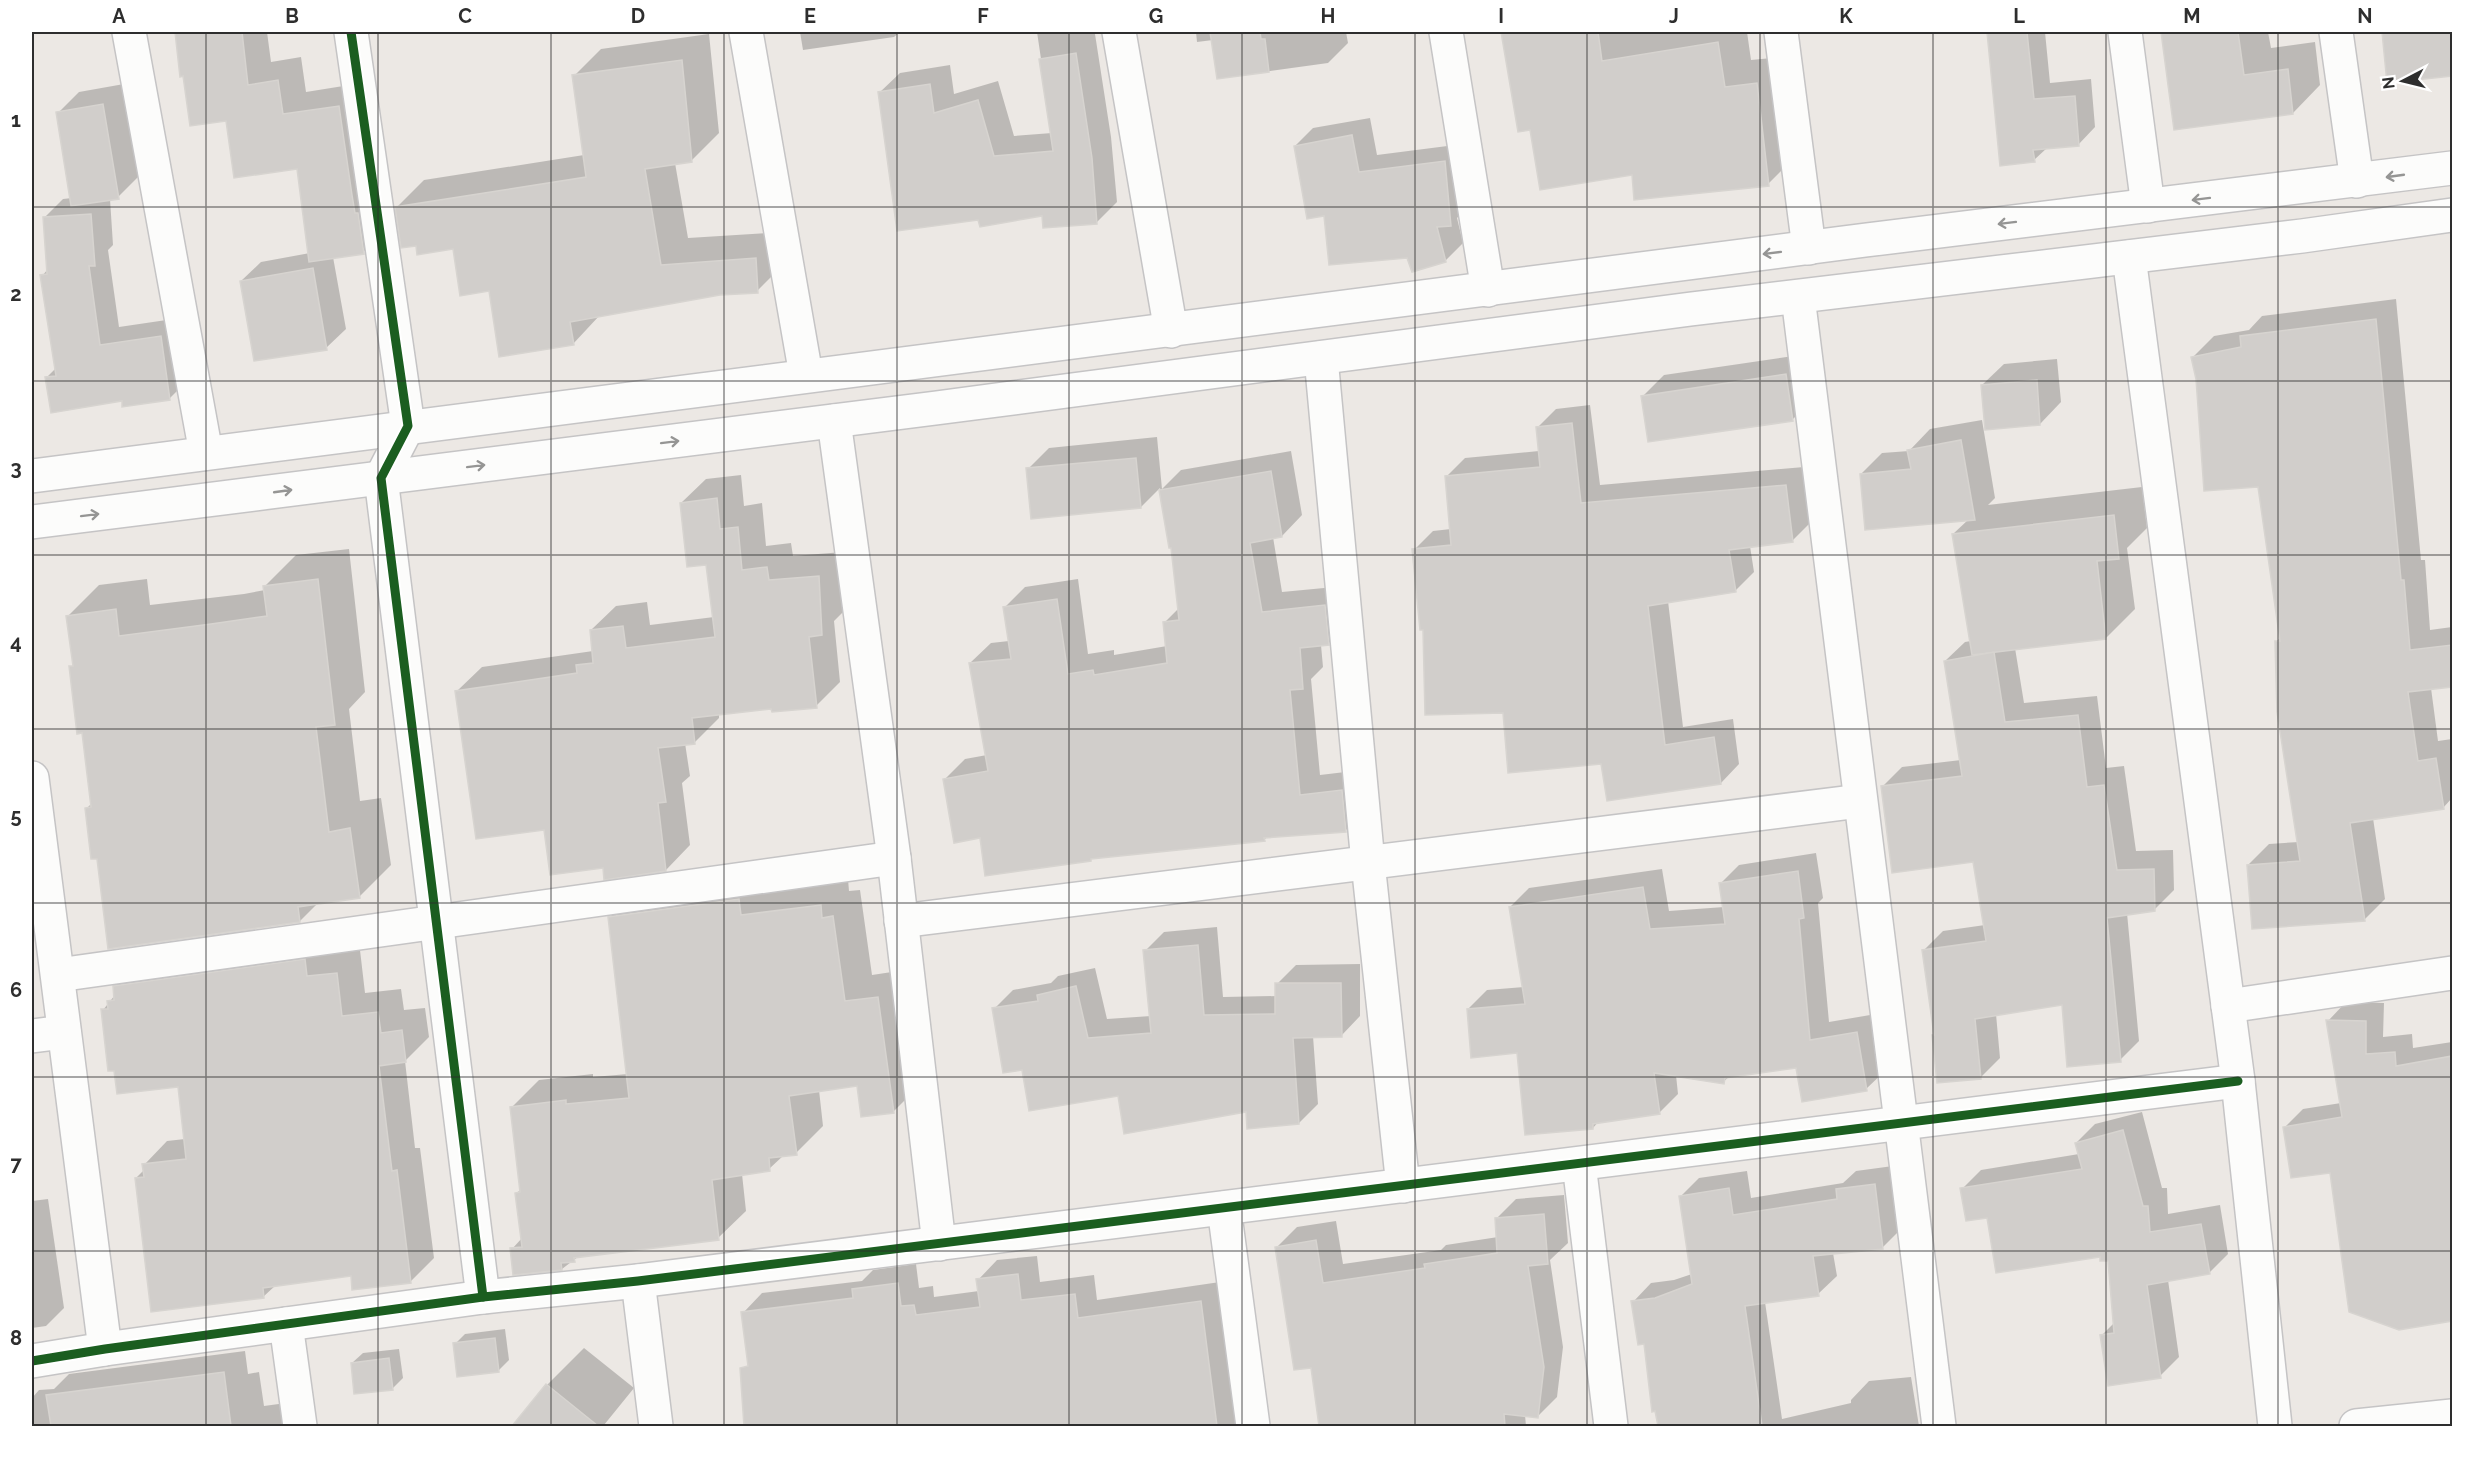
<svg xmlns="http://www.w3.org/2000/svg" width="2484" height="1458" font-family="Raleway,sans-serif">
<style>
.shadow{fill:#0003}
.building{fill:#d1cecb;stroke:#d7d4d0;stroke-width:1.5}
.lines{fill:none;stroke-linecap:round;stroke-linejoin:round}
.minor-casing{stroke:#c5c4c5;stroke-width:36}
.secondary-casing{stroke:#c5c4c5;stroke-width:36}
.minor{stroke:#fcfcfb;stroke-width:33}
.secondary{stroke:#fcfcfb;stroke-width:33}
.cycleway-casing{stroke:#fff;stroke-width:13}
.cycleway{stroke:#1b5e20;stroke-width:9}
.oneway{stroke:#959594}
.grid{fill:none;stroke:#2e2e2e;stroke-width:1.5;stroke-opacity:0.55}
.neatline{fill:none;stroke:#2e2e2e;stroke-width:2}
.grid-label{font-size:20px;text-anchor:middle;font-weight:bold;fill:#2e2e2e}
</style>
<rect width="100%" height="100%" fill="#ece8e4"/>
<g class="shadow">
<path d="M176 32H267L271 62 301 57 306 92 362 83 387 229 363 252 333 257 346 329 326 348 241 281 261 262 310 253 298 167 227 119 184 75H181Z"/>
<path d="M800 32H900L894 37 803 50Z"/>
<path d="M1037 32H1092V34H1095L1111 137 1117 202 1097 222 1043 215 980 218 879 93 900 73 950 65 954 94 998 81 1014 136 1052 133Z"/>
<path d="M1196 32H1346L1348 43 1328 63 1218 78 1213 40 1197 42Z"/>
<path d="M1503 32H1747L1751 60 1784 57 1795 157 1768 184 1633 173 1531 128 1519 130Z"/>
<path d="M1989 32H2045L2050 83 2091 79 2095 127 2078 145 2047 148 2034 160 2002 165Z"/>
<path d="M2163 32H2268L2271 48 2315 42 2320 85 2293 113 2175 128Z"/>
<path d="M2383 32H2452V75L2388 81Z"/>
<path d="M709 34 719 133 692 160 675 163 688 238 782 232 784 264 757 291 720 294 600 315 573 344 490 289 454 247 417 244 397 207 424 180 584 155 574 76 601 49Z"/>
<path d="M124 84 139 176 118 197 110 199 113 245 108 250 119 327 180 318 189 379 170 398 124 405 123 400 46 378 56 368 42 276 48 269 44 218 63 199 72 198 58 113 79 92Z"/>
<path d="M1370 118 1377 155 1463 144 1468 206 1457 218 1463 243 1445 261 1408 256 1295 146 1313 128Z"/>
<path d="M2396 299 2421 560H2425L2430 630 2452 627V685L2431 688 2438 741 2452 739V798L2443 808 2373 818 2385 899 2364 920 2248 865 2269 844 2299 842 2276 642 2281 637 2259 485 2197 379 2193 357 2214 336 2249 330 2262 316Z"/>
<path d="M1807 354 1813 399 1792 420 1643 396 1664 375Z"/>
<path d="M2057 359 2061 402 2040 424 1982 385 2004 364Z"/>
<path d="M1590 405 1600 485 1804 467 1811 522 1792 541 1750 546 1754 572 1735 591 1668 601 1683 727 1733 719 1739 764 1721 783 1603 762 1504 711 1425 628 1414 550 1433 531 1451 529 1446 477 1465 458 1539 451 1537 428 1556 409Z"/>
<path d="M1982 420 1995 498 1988 505 2142 487 2147 528 2127 548 2135 609 2106 638 2015 648 2024 703 2097 696 2106 768 2124 766 2136 851 2173 850 2174 890 2155 909 2127 913 2139 1041 2120 1060 2063 1003 1996 1014 2000 1058 1980 1078 1933 1036 1935 1034 1923 951 1943 931 1985 925 1975 860 1882 787 1902 767 1961 760 1945 661 1965 642 1971 641 1953 534 1969 519 1861 474 1882 453 1909 451 1930 429Z"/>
<path d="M1157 437 1162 489 1181 470 1291 451 1302 515 1282 536 1273 537 1282 592 1345 586 1349 623 1328 644 1321 645 1323 667 1311 679 1320 775 1362 770 1366 810 1346 830 1267 837 1264 840 981 837 945 779 965 759 987 755 970 663 991 643 1009 641 1004 608 1025 587 1078 579 1088 654 1114 650V655L1167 646 1164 623 1179 608 1173 546 1170 547 1160 488 1141 507 1028 469 1049 448Z"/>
<path d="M741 475 744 506 762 503 766 546 791 543 793 556 843 552 846 609 834 621 840 682 816 706 773 707 719 713V718L695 742 685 743 690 776 682 783 690 845 666 870 604 866 545 829 457 691 482 667 593 651 591 630 616 606 647 602 650 625 714 617 708 564 681 503 706 479Z"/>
<path d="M349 549 365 692 349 709 360 801 381 798 391 865 359 897 318 903 300 921 98 857 87 808 92 803 83 732 71 667 74 664 68 616 99 585 147 579 150 605 244 594 265 590V586L296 555Z"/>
<path d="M1816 853 1823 898 1818 903 1829 1022 1876 1014 1886 1070 1866 1089 1797 1066 1730 1076 1723 1082 1676 1075 1678 1094 1659 1113 1599 1121 1593 1128 1519 1052 1468 1009 1487 990 1524 987 1510 907 1529 888 1662 869 1669 911 1724 907 1720 884 1739 865Z"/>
<path d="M848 879 849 891 860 890 872 975 905 970 920 1085 893 1112 858 1085 819 1090 823 1126 796 1153 784 1155 769 1169 742 1174 746 1211 718 1238 579 1256 562 1269 512 1249 522 1238 517 1193 521 1189 512 1107 539 1080 593 1074V1077L628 1074 610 917 637 890Z"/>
<path d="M1217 927 1223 997 1277 996V984L1296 965 1360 964V1016L1341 1036H1313L1318 1104 1299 1123 1247 1110 1119 1094 1023 1068 994 1009 1013 990 1051 983 1058 976 1095 968 1107 1019 1151 1016 1145 951 1164 932Z"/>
<path d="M360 950 365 993 401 989 404 1010 425 1008 429 1037 405 1061 415 1148H420L434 1258 410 1282 352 1275 276 1285 263 1297 136 1178 144 1170V1165L167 1141 185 1139 179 1085 103 1010 115 995 114 987 138 963Z"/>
<path d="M2346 1002 2384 1003 2383 1037 2412 1034 2413 1048 2452 1042V1320L2399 1328 2331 1171 2285 1127 2303 1109 2341 1103 2328 1021Z"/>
<path d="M2142 1112 2162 1188H2167L2168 1214 2220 1205 2228 1254 2209 1273 2168 1280 2179 1357 2160 1376 2102 1335 2115 1322 2110 1259 1988 1216 1962 1189 1981 1170 2079 1154 2076 1143 2095 1124Z"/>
<path d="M1893 1166 1901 1229 1882 1248 1833 1253 1837 1276 1818 1294 1765 1302 1782 1419 1851 1403V1400L1869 1381 1911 1377 1919 1426H1659L1646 1342 1633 1302 1651 1283 1674 1280 1692 1274 1681 1196 1699 1178 1747 1171 1751 1198 1843 1183 1856 1171Z"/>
<path d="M1564 1195 1568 1243 1550 1260 1563 1347 1557 1397 1537 1417 1525 1415 1526 1426H1321L1312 1366 1277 1247 1297 1227 1336 1221 1343 1264 1441 1250 1446 1245 1498 1237 1496 1219 1516 1199Z"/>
<path d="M48 1199 64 1308 46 1326 32 1328V1201Z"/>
<path d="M1037 1256 1040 1282 1094 1275 1097 1300 1220 1282 1239 1426H823L821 1411 743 1313 762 1293 862 1281 873 1270 916 1264 919 1288 933 1286 934 1297 979 1291 978 1280 997 1260Z"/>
<path d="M505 1329 509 1360 499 1370 455 1344 465 1334Z"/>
<path d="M584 1348 634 1388 604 1425 605 1426H514L547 1385Z"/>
<path d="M399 1349 403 1378 393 1388 352 1363 363 1353Z"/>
<path d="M245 1351 248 1374 259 1372 264 1406 286 1403 289 1426H32V1398L39 1390 54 1389 69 1374Z"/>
</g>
<g class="building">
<path d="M175 32H242L248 85 278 80 283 114 339 106 352 195 355 213H358L364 254 309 262 297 169 234 178 226 121 190 126 183 76 180 77Z"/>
<path d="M1210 32H1260L1261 39H1265L1269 72 1217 79Z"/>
<path d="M1501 32H1598L1602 61 1718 42 1725 87 1757 83 1769 186 1634 200 1632 175 1540 190 1530 130 1518 132Z"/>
<path d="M1987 32H2027L2034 99 2075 96 2079 146 2033 150 2035 162 2000 166Z"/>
<path d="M2161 32H2238L2244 75 2288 69 2293 114 2174 130Z"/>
<path d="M2382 32H2452V76L2387 83Z"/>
<path d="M1076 53 1092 158 1097 224 1043 228 1042 216 980 227 978 220 897 231 878 92 930 84 934 113 978 100 994 156 1053 151 1039 59Z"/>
<path d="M682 60 692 162 645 169 661 265 756 258 758 293 720 295 570 322 574 345 499 357 489 291 460 296 453 249 417 255 416 246 401 248 395 207 586 177 572 75Z"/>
<path d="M103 104 119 199 71 206 56 112Z"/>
<path d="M1352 135 1359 172 1445 161 1451 226 1437 227 1446 262 1412 272 1407 258 1329 265 1324 216 1307 219 1294 146Z"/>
<path d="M91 214 95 266H89L100 345 161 336 170 400 122 407V401L51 413 45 377 56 376 40 275 47 274 43 217Z"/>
<path d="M313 268 327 350 254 361 240 281Z"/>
<path d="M2376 319 2401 580H2404L2410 650 2452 645V687L2408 692 2418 761 2436 758 2444 809 2350 823 2365 921 2252 929 2247 865 2300 861 2277 712 2275 641H2280L2258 487 2204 491 2196 379 2191 357 2241 347 2240 336Z"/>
<path d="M1786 374 1793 421 1648 442 1641 396Z"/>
<path d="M2037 380 2040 425 1985 430 1981 385Z"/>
<path d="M1572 423 1581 503 1786 485 1793 542 1729 550 1736 592 1648 606 1665 745 1714 737 1721 784 1607 801 1601 764 1508 773 1503 713 1425 715 1423 630H1420L1412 549 1451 545 1445 476 1540 467 1536 427Z"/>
<path d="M1961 440 1975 520 1865 530 1860 474 1911 469 1907 450Z"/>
<path d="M1136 458 1141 508 1031 519 1026 468Z"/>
<path d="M1271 471 1282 537 1250 543 1262 612 1325 605 1329 645 1300 648 1303 689 1290 690 1300 795 1342 790 1346 832 1264 838 1265 841 1091 859V861L985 876 980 838 954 843 943 779 988 771 969 663 1011 659 1003 607 1057 599 1068 674 1093 670 1094 675 1167 663 1163 622 1179 620 1171 548H1169L1159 490Z"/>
<path d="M717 498 720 529 738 527 742 570 767 567 769 580 819 576 822 635 809 637 817 708 772 712 771 709 692 718 695 744 658 748 666 802 658 803 666 871 604 880 603 868 550 875 544 830 476 839 455 691 577 673 576 665 593 663 590 630 623 626 626 648 715 637 706 565 687 567 680 503Z"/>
<path d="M2114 515 2119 559 2097 561 2106 639 1972 655 1952 534Z"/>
<path d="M318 579 335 725 316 727 329 832 350 828 360 898 298 907 300 922 108 949 97 859H91L85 808 91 807 82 733 77 734 69 666H73L66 616 116 609 119 636 211 624 267 616 263 586Z"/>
<path d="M1994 652 2005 722 2078 715 2087 787 2104 785 2117 870 2154 869 2155 911 2107 918 2121 1062 2067 1067 2062 1005 1975 1019 1981 1079 1937 1083 1932 1035H1934L1922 950 1986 941 1973 862 1892 873 1881 786 1962 776 1944 661Z"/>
<path d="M1798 871 1804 918 1799 919 1810 1040 1857 1032 1867 1091 1802 1102 1796 1068 1725 1078 1724 1084 1654 1073 1660 1114 1593 1124V1129L1525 1135 1517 1053 1471 1058 1467 1009 1525 1004 1509 907 1643 887 1650 929 1725 924 1719 883Z"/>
<path d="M739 899 741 915 821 905 822 918 833 916 845 1001 878 997 894 1113 861 1117 857 1086 789 1096 797 1155 769 1158 770 1171 712 1180 719 1240 574 1258 575 1262 561 1263 562 1270 513 1275 510 1248 522 1247 515 1193 520 1192 510 1107 566 1100V1104L629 1098 608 917Z"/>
<path d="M1198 945 1204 1015 1275 1014V983H1341L1342 1037 1293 1038 1299 1124 1247 1129 1246 1112 1124 1134 1118 1096 1029 1111 1022 1070 1003 1073 992 1008 1038 1001 1037 995 1076 986 1088 1038 1151 1033 1143 950Z"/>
<path d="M305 959 307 976 337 973 342 1016 378 1012 381 1033 402 1030 406 1062 379 1066 392 1171 397 1170 411 1283 352 1290 351 1276 263 1288 264 1298 151 1312 135 1178 144 1177 142 1164 186 1159 178 1087 117 1094 114 1071H108L101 1009H108L107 1001 114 1000 113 986Z"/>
<path d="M2326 1020 2366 1021V1054L2395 1052 2396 1066 2452 1056V1321L2399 1330 2349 1312 2330 1173 2291 1178 2283 1127 2342 1117Z"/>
<path d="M2123 1130 2143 1206H2148L2150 1232 2201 1224 2210 1274 2147 1285 2161 1378 2108 1386 2100 1335 2114 1333 2108 1261H2100V1257L1996 1273 1987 1218 1966 1221 1960 1188 2082 1169 2075 1143Z"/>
<path d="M1875 1184 1883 1249 1813 1256 1819 1296 1745 1306 1762 1426H1658L1655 1411 1652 1412 1644 1344 1638 1345 1631 1301 1655 1298 1692 1284 1679 1196 1729 1188 1733 1215 1837 1199 1836 1189Z"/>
<path d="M1544 1214 1548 1264 1528 1266 1544 1367 1538 1418 1504 1414 1505 1426H1319L1311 1368 1294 1370 1275 1247 1316 1240 1323 1283 1425 1268 1424 1264 1497 1253 1495 1218Z"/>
<path d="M1018 1274 1021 1300 1075 1294 1078 1318 1201 1301 1217 1426H744L740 1368 748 1366 741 1312 853 1298 852 1289 898 1283 901 1306 914 1305 916 1315 980 1307 976 1279Z"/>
<path d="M495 1338 499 1372 457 1377 453 1343Z"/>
<path d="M389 1358 393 1390 354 1394 351 1363Z"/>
<path d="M224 1372 231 1426H51L46 1395Z"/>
<path d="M546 1384 598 1426H512Z"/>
</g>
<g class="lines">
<g class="minor-casing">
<g id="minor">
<path d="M129 32 206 453"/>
<path d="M351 32 408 426 381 478 483 1297"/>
<path d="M746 32 806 375"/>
<path d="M1119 32 1171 331"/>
<path d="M1446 32 1488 290"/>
<path d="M1781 32 1809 248"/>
<path d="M2125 32 2148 206"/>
<path d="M2336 32 2357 181"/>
<path d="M2129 257 2238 1081 2275 1426"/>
<path d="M1798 297 1939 1426"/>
<path d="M1321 358 1368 863 1403 1186"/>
<path d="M834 421 894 858 939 1244"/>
<path d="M32 778 105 1349"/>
<path d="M901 921 1860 801"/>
<path d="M58 975 894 858"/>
<path d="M2228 1006 2452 973"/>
<path d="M32 1036 64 1032"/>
<path d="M1579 1164 1611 1426"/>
<path d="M1224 1208 1253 1426"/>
<path d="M638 1281 656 1426"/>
<path d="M286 1324 300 1426"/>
<path d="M32 1361 105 1349 483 1297 638 1281 2238 1081"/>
<path d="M2356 1426 2452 1416"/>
</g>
</g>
<g class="secondary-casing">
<g id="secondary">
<path d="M32 476 1866 240 2452 168"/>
<path d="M32 522 936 408 1691 309 2302 236 2452 215"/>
</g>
</g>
<use href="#minor" class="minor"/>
<use href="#secondary" class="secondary"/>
<g class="cycleway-casing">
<g id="cycleway">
<path d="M351 32 408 426 381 478 483 1297"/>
<path d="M32 1361 105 1349 483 1297 638 1281 2238 1081"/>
</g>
</g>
<use href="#cycleway" class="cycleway"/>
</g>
<defs><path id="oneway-shaft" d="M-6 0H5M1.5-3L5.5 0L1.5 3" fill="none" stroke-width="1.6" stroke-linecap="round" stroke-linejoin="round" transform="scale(1.5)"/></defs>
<g class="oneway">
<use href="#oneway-shaft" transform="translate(2395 176) rotate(172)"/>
<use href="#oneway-shaft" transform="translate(2201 199) rotate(173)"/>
<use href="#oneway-shaft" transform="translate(2007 223) rotate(173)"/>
<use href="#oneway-shaft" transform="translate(1772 253) rotate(173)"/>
<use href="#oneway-shaft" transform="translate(670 442) rotate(-7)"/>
<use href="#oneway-shaft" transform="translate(476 466) rotate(-7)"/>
<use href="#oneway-shaft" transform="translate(283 491) rotate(-8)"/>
<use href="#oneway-shaft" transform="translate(90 515) rotate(-7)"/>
</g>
<path class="grid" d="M206 32V1426M378 32V1426M551 32V1426M724 32V1426M897 32V1426M1069 32V1426M1242 32V1426M1415 32V1426M1587 32V1426M1760 32V1426M1933 32V1426M2106 32V1426M2278 32V1426M32 207H2452M32 381H2452M32 555H2452M32 729H2452M32 903H2452M32 1077H2452M32 1251H2452"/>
<rect width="2484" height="1458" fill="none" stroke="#ffffff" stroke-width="66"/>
<g transform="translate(2403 81) rotate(263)" stroke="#ffffff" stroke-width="4.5" paint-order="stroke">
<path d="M0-4.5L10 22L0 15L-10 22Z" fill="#2e2e2e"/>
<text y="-9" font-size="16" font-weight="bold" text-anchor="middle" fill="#2e2e2e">N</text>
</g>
<rect x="33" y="33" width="2418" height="1392" class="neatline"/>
<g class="grid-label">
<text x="119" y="23">A</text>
<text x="292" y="23">B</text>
<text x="465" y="23">C</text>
<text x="638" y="23">D</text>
<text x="810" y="23">E</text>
<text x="983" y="23">F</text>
<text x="1156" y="23">G</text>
<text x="1328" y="23">H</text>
<text x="1501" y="23">I</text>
<text x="1674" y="23">J</text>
<text x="1846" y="23">K</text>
<text x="2019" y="23">L</text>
<text x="2192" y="23">M</text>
<text x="2365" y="23">N</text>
<text x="16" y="127">1</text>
<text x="16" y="301">2</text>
<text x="16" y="475">3</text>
<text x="16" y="649">4</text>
<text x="16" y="823">5</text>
<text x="16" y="997">6</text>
<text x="16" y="1171">7</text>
<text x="16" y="1345">8</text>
</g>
</svg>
